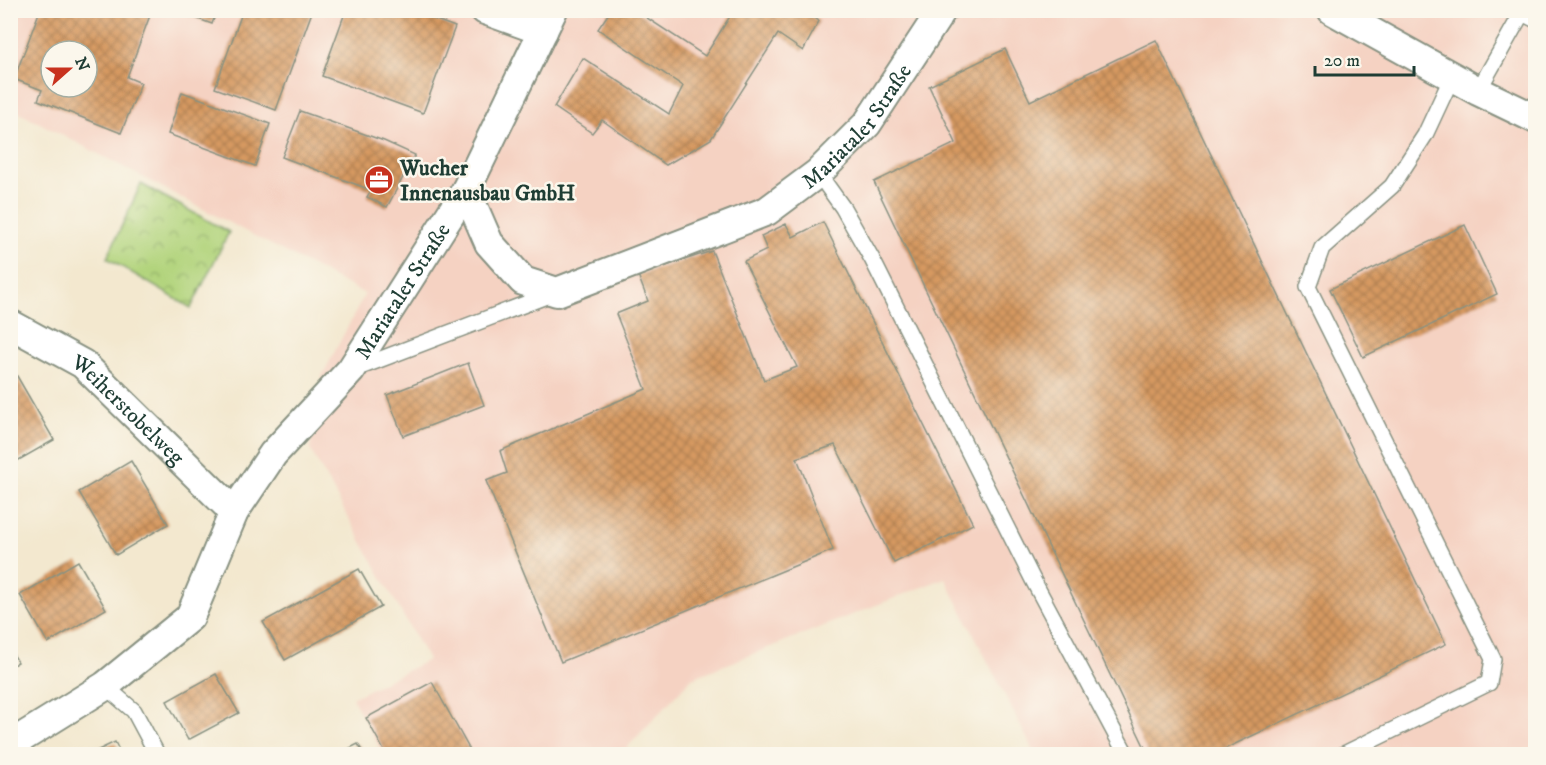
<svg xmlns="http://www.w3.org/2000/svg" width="1546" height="765" font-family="'IM FELL DW Pica',serif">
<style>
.built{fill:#f5d2c2;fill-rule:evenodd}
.park{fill:url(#park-crowns);stroke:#688858;stroke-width:1.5}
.building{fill:url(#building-cross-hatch);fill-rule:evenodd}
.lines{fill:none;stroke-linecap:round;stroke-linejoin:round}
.lane-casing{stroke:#899282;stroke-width:18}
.street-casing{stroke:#899282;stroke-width:32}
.lane{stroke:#fff;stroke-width:15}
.street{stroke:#fff;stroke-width:28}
.labels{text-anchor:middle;stroke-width:5;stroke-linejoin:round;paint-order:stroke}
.street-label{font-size:22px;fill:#1f3d34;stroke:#fbf7ec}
.poi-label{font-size:22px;font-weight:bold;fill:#1f3d34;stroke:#fbf7ec;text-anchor:start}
</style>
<defs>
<pattern id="park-crowns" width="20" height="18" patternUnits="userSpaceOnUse" patternTransform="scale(1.5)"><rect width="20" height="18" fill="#b2d47d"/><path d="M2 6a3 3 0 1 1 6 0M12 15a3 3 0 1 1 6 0" fill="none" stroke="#90ad67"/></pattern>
<pattern id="building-cross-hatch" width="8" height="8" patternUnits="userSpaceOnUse" patternTransform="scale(1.5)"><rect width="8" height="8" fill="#d69961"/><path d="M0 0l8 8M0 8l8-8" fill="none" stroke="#ad7e51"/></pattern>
</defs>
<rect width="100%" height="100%" fill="#fbf7ec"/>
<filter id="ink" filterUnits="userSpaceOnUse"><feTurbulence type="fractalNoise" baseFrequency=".0167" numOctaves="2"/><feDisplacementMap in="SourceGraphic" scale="12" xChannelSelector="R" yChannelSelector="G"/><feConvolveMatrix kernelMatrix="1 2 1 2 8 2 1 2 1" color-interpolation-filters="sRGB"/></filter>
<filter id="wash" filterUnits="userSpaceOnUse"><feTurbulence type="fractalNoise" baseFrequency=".008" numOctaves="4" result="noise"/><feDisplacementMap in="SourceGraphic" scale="24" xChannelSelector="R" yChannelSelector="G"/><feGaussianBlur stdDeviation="1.35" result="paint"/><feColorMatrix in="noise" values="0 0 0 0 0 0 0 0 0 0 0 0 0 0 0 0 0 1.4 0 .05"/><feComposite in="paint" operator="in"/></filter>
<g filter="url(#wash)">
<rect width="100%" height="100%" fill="#f3e8cf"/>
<path class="built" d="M10 11H1535V754H1035L945 578 692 678 621 754H383L352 698 428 660 310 449 322 376 365 294 11 108ZM51 51H87V87H51Z"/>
<path class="park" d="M141 184 229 232 191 308 107 258Z"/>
<g id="blocks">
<g class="building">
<path d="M40 10H152L127 77 141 83 121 133 38 100 42 90 14 79ZM51 51H87V87H51Z"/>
<path d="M174 10H217L212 24Z"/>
<path d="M243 10 312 12 276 110 215 88Z"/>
<path d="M346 10H409L455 27 423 113 322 76Z"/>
<path d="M611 10H635L705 56 734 10H803L819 21 803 51 778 34 711 139 666 165 602 120 592 133 554 107 583 58 669 114 683 86 598 29Z"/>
<path d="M1156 40 1446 644 1214 754H1148L874 182 956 143 929 86 1005 49 1030 101Z"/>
<path d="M182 92 270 124 255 166 168 134Z"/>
<path d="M300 111 384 141 415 155 387 207 367 197 371 190 282 157Z"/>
<path d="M823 222 973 524 894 563 835 445 797 458 833 550 561 662 486 481 507 473 500 451 646 389 616 314 648 301 638 275 712 251 764 380 797 367 744 261 767 250 761 236 786 224 793 237Z"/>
<path d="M1465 225 1497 294 1363 357 1330 289Z"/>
<path d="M468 363 484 405 403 436 387 395Z"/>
<path d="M10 364 54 440 10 465Z"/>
<path d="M131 461 168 524 116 555 79 492Z"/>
<path d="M78 561 106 609 48 643 20 595Z"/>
<path d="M359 569 381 607 285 660 263 622Z"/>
<path d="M10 649 18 662 10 667Z"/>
<path d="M216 674 239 713 188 740 167 701Z"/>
<path d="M432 682 472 754H386L366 718Z"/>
<path d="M115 742 121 754H90Z"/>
<path d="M358 744 364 754H338Z"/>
</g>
</g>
</g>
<g filter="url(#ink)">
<use href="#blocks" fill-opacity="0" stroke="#899282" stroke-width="1.5"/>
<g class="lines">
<g class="lane-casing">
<g id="lane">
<path d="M1478 91 1522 13 1536 20"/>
<path d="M818 173 843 208 872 259 1033 580 1126 754"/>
<path d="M355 369 554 293"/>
<path d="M105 686 134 711 157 754"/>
<path d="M1344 754 1489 683 1493 659 1308 287 1322 248 1392 186 1425 135 1452 77"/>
</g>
</g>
<g class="street-casing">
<g id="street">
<path d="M485 10 543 31"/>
<path d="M1332 10 1478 91 1536 119"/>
<path id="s1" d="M466 190 489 243 523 281 557 292 767 211 818 173 867 124 942 10"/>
<path id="s2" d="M10 324 83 364 234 512"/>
<path id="s3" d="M10 745 105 686 190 617 234 512 273 454 351 370 466 190 553 10"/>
</g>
</g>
<use href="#lane" class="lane"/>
<use href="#street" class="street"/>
</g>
</g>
<defs>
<g id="office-disc" transform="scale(1.5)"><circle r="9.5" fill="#c8321e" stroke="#fbf7ec"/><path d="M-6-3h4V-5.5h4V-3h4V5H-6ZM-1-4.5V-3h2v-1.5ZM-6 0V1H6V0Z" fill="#fff"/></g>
</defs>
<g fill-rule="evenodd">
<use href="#office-disc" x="379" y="180"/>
</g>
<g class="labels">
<g class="street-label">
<text dy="8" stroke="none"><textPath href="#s1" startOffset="494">Mariataler Straße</textPath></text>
<text dy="8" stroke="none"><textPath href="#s3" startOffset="614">Mariataler Straße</textPath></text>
<text dy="8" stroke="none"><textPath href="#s2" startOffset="147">Weiherstobelweg</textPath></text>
</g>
<g class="poi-label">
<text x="400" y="175">Wucher<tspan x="400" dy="25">Innenausbau GmbH</tspan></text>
</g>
</g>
<rect width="1546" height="765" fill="none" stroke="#fbf7ec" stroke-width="36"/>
<g transform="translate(69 69) rotate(69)"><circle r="28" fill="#fbf7ec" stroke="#a3ada2" stroke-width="1.5"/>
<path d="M0-4.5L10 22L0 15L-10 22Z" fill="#c8321e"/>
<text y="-9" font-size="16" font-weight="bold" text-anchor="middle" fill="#1f3d34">N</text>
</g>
<path d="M1315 66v9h99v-9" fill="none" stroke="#1f3d34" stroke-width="3"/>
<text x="1324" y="66" font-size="18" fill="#1f3d34" stroke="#fbf7ec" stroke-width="4.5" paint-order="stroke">20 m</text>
</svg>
